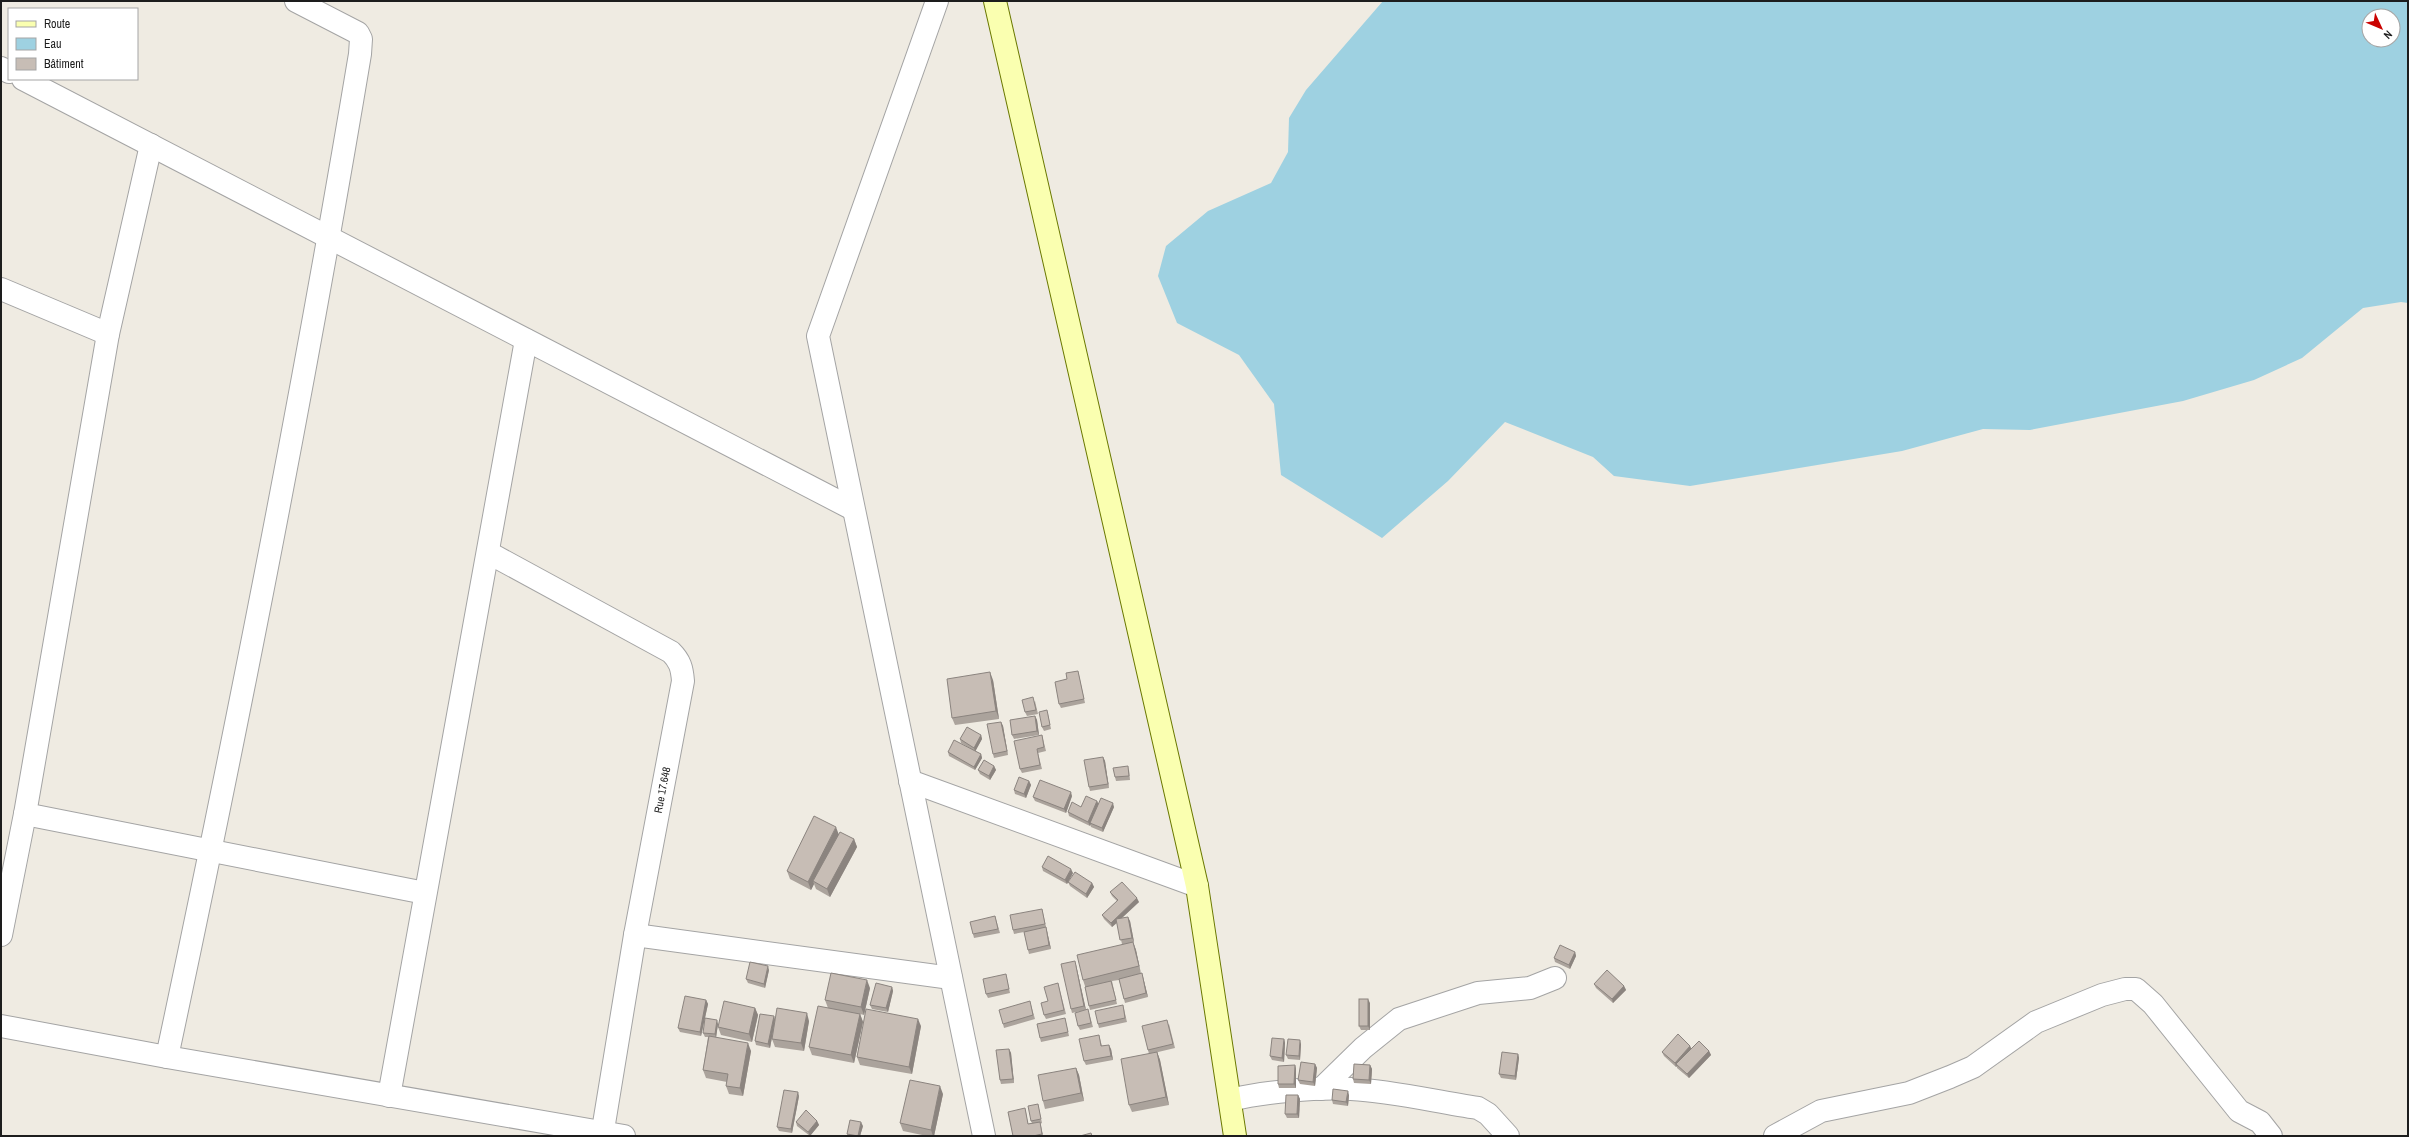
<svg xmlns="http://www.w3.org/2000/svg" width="2409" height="1137" font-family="'Archivo Narrow',sans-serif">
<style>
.water{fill:#9ed1e1;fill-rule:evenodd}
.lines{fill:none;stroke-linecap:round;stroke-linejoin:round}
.street-casing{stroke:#a4a4a4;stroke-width:24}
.secondary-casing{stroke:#6a7800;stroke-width:24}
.street{stroke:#fff;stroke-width:22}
.secondary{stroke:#faffb0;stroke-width:22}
.wall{fill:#aba39c}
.shaded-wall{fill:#8b847f}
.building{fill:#c7bdb5;stroke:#8b847f}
.labels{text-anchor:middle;stroke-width:4;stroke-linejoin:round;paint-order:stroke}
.street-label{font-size:11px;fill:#1d1d1d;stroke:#fff}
</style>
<rect width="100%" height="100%" fill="#efebe2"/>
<path class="water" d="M1383 1H2408V303L2401 302 2363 308 2302 358 2254 380 2183 401 2030 430 1983 429 1902 451 1690 486 1614 476 1593 457 1505 422 1448 481 1382 538 1281 475 1274 404 1239 355 1177 323 1158 276 1166 246 1208 211 1271 183 1288 152 1289 118 1306 90ZM2369 16H2393V40H2369Z"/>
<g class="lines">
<g class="street-casing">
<g id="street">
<path d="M937 1 818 336 984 1136"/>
<path d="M1 68 9 72"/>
<path d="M23 79 853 509"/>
<path d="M1 289 108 334"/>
<path d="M489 553 671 652C680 661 682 668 683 681L635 935 602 1136"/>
<path d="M910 781 1197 886"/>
<path d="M25 814 425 893"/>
<path d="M1 935 25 814 108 334 151 145"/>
<path d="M635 935 951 978"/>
<path d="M1 1026 167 1057 624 1136"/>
<path d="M167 1057C238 724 304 390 360 54L361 39 358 33 296 1"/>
<path d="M1321 1089 1363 1048 1399 1019 1478 993 1530 988 1555 978"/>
<path d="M389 1096 526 340"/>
<path d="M1230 1100C1264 1092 1316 1087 1351 1089 1394 1091 1436 1102 1478 1108L1488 1114 1508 1136"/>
<path d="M1775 1136 1821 1111 1909 1093 1950 1077 1973 1067 2036 1022 2102 995 2125 989H2136L2153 1004 2239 1111 2260 1122 2271 1136"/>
</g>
</g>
<g class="secondary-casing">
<path id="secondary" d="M995 1 1197 886 1235 1136"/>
</g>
<use href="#street" class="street"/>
<use href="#secondary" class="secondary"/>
</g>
<g class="wall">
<path d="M1078 671 1079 675 1085 703 1061 708 1059 704 1067 679Z"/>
<path d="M993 680 999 719 955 725 952 718Z"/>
<path d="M1035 701 1038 714 1027 716 1025 712Z"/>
<path d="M1048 714 1051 729 1044 731 1042 727Z"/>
<path d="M1035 716 1037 720 1039 735 1014 739 1012 735Z"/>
<path d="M1001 722 1003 726 1008 755 994 758 993 754Z"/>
<path d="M981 735 982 739 975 751 981 754 982 758 975 770 949 756 948 752 973 750 961 743 960 739Z"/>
<path d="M1042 735 1046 751 1038 753 1042 769 1022 773 1020 769Z"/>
<path d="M1103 757 1105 761 1109 788 1090 791 1089 787Z"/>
<path d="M994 766 996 770 990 780 980 774 978 770Z"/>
<path d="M1129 770 1130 780 1116 781 1115 777Z"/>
<path d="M1029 781 1031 785 1026 798 1015 794 1014 790Z"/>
<path d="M1072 796 1066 813 1035 801 1033 797Z"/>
<path d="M1097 801 1098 804 1114 807 1103 832 1091 827 1090 824V826L1069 816 1068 812 1081 807Z"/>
<path d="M838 834 854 839 857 847 830 897 816 889 814 884 811 890 790 879 787 871Z"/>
<path d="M1042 867 1073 873 1067 884 1043 871Z"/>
<path d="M1068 882 1092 883 1094 887 1087 898 1070 886Z"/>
<path d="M1110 892 1139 902 1122 918 1130 921 1134 942H1133L1136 950 1141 974 1143 977 1148 997 1125 1003 1119 980 1112 981 1117 1004 1090 1010 1089 1006 1085 986 1083 980 1122 944 1117 923 1112 927 1104 919 1102 915 1117 901 1112 896Z"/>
<path d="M1042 909 1043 913 1051 949 1029 954 1028 950 1024 932 1014 934 1013 930Z"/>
<path d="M995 916 1000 933 974 938 973 934Z"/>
<path d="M1575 952 1576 956 1570 969 1555 962 1554 958Z"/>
<path d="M1076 965 1086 1010 1072 1013 1071 1009Z"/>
<path d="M769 970 765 988 748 983 746 979Z"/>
<path d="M1006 974 1010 993 988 998 986 994Z"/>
<path d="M1058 983 1066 1014 1046 1019 1044 1015 1048 1001Z"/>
<path d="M1594 984 1624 986 1626 990 1613 1003 1596 988Z"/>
<path d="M892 987 893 991 888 1012 872 1009 870 1005Z"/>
<path d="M870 988 864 1015 860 1014 863 1022 854 1063 812 1055 809 1047 828 1008 825 1000Z"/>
<path d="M706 1000 708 1004 701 1036 680 1032 678 1028Z"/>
<path d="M1370 1003V1030H1361L1359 1026Z"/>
<path d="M1031 1005 1035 1019 1004 1028 1003 1024Z"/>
<path d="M755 1008 758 1015 752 1042 721 1035 718 1027Z"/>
<path d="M1124 1009 1127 1022 1099 1028 1098 1024Z"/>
<path d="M1089 1013 1093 1027 1080 1030 1078 1026Z"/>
<path d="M774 1016 775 1020 809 1021 804 1051 775 1047 772 1039 775 1022 770 1048 756 1045 755 1041Z"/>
<path d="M1065 1018 1066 1022 1069 1036 1041 1042 1040 1038Z"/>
<path d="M718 1024 716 1037 751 1051 743 1096 729 1094 726 1086 727 1082 706 1078 703 1070 708 1037H705L703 1033Z"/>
<path d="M1169 1024 1175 1048 1154 1053 1157 1052 1160 1060 1169 1105 1132 1112 1129 1105 1149 1054 1148 1050Z"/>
<path d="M921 1026 912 1074 860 1065 857 1057Z"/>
<path d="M1099 1035 1102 1046 1111 1049 1113 1060 1086 1065 1084 1061Z"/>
<path d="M1284 1039 1285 1043 1284 1062 1272 1060 1270 1056Z"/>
<path d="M1301 1044 1300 1060 1288 1059 1286 1055Z"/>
<path d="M1690 1046 1691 1048 1709 1051 1711 1055 1689 1078 1677 1068V1066L1676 1067 1664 1056 1662 1052Z"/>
<path d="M1009 1049 1011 1053 1014 1083 1001 1084 1000 1080Z"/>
<path d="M1518 1054 1519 1058 1516 1080 1501 1078 1499 1074Z"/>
<path d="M1315 1064 1317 1068 1315 1086 1300 1084 1298 1080Z"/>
<path d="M1295 1065 1296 1069V1088H1279L1278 1084Z"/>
<path d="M1370 1065 1372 1069 1371 1084 1354 1083 1353 1079Z"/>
<path d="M1076 1068 1079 1075 1084 1101 1045 1109 1043 1101Z"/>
<path d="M943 1094 934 1136H927L903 1131 900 1123Z"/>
<path d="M1298 1095 1300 1099 1299 1118H1287L1285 1114Z"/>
<path d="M1349 1095 1348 1106 1333 1104 1332 1100Z"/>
<path d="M799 1096 792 1133 779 1131 777 1127Z"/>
<path d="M1038 1104 1042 1123 1040 1124 1043 1136H1013L1025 1108 1026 1112 1028 1124 1032 1123 1031 1121Z"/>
<path d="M817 1121 819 1125 810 1136 797 1126 796 1122Z"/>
<path d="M863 1126 860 1136H848L847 1134Z"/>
</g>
<g class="shaded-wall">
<path d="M990 672 993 680 999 719 996 711Z"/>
<path d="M1035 716 1037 720 1039 735 1037 731Z"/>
<path d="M1001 722 1003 726 1008 755 1007 751Z"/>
<path d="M981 735 982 739 975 752 974 748Z"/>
<path d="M981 754 982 758 975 770 974 767Z"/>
<path d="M1103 757 1105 761 1109 788 1108 784Z"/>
<path d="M994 766 996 770 990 780 989 776Z"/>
<path d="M1029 781 1031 785 1026 798 1024 794Z"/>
<path d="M1071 792 1072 796 1066 813 1064 809Z"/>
<path d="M1097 801 1099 805 1090 826 1088 822Z"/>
<path d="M1113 803 1114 807 1103 832 1102 828Z"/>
<path d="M836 827 839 835 813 881 814 884 811 890 808 882Z"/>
<path d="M854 839 857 847 830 897 827 889Z"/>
<path d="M1071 869 1073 873 1067 884 1065 880Z"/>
<path d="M1092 883 1094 887 1087 898 1086 894Z"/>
<path d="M1137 898 1139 902 1112 927 1111 923Z"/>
<path d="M1128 917 1130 921 1134 942 1132 938Z"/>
<path d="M1046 927 1047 931 1051 949 1049 945Z"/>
<path d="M1133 942 1136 950 1141 974Z"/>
<path d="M1575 952 1576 956 1570 969 1569 965Z"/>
<path d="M1075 961 1076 965 1086 1010 1084 1006Z"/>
<path d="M768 966 769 970 765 988 764 984Z"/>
<path d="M1142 973 1148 997 1146 993Z"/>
<path d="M867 980 870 988 864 1015 861 1007Z"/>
<path d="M1624 986 1626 990 1613 1003 1612 999Z"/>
<path d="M892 987 893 991 888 1012 886 1008Z"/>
<path d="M1368 999 1370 1003V1030L1368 1026Z"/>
<path d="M706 1000 708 1004 701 1036 700 1032Z"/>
<path d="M755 1008 758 1015 752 1042 749 1034Z"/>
<path d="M807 1013 809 1021 804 1051 801 1043Z"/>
<path d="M860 1014 863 1022 854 1063 851 1055Z"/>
<path d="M774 1016 775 1020 770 1048 768 1044Z"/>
<path d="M918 1019 921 1026 912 1074 909 1067Z"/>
<path d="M717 1020 718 1024 716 1038 715 1034Z"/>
<path d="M1284 1039 1285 1043 1284 1062 1282 1058Z"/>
<path d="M1300 1040 1301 1044 1300 1060 1299 1056Z"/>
<path d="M748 1043 751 1051 743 1096 740 1088Z"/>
<path d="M1109 1045 1111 1049 1113 1060 1111 1056Z"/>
<path d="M1690 1046 1692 1050 1676 1064 1677 1066 1676 1067 1675 1063Z"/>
<path d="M1009 1049 1011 1053 1014 1083 1013 1079Z"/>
<path d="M1709 1051 1711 1055 1689 1078 1687 1074Z"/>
<path d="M1157 1052 1160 1060 1169 1105 1166 1097Z"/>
<path d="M1518 1054 1519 1058 1516 1080 1515 1076Z"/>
<path d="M1315 1064 1317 1068 1315 1086 1313 1082Z"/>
<path d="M1295 1065 1296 1069V1088L1294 1084Z"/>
<path d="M1370 1065 1372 1069 1371 1084 1369 1080Z"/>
<path d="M1076 1068 1079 1075 1084 1101 1081 1093Z"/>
<path d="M940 1086 943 1094 934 1136H933L931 1130Z"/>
<path d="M1348 1091 1349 1095 1348 1106 1346 1102Z"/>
<path d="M798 1092 799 1096 792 1133 791 1129Z"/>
<path d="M1298 1095 1300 1099 1299 1118 1297 1114Z"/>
<path d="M817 1121 819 1125 810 1136 808 1132Z"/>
<path d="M861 1122 863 1126 860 1136H858Z"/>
<path d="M1040 1122 1041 1126 1043 1136 1042 1134Z"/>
</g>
<g class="building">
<path d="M1078 671 1084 699 1059 704 1055 682 1067 679 1066 673Z"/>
<path d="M990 672 996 711 952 718 947 679Z"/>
<path d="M1033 697 1036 710 1025 712 1022 700Z"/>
<path d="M1047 710 1050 725 1042 727 1039 712Z"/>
<path d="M1035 716 1037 731 1012 735 1010 720Z"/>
<path d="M1001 722 1007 751 993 754 987 724Z"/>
<path d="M967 727 981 735 974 748 960 739Z"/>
<path d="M1042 735 1044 747 1037 749 1040 765 1020 769 1014 741Z"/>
<path d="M954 740 981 754 974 767 948 752Z"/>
<path d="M1103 757 1108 784 1089 787 1084 760Z"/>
<path d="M984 760 994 766 989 776 978 770Z"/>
<path d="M1128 766 1129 776 1115 777 1113 768Z"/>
<path d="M1019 777 1029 781 1024 794 1014 790Z"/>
<path d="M1040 780 1071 792 1064 809 1033 797Z"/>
<path d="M1086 796 1097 801 1088 822 1068 812 1072 802 1081 807Z"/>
<path d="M1101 798 1113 803 1102 828 1090 823Z"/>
<path d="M814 816 836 827 808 882 787 871Z"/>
<path d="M840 832 854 839 827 889 813 881Z"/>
<path d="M1048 856 1071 869 1065 880 1042 867Z"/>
<path d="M1075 872 1092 883 1086 894 1068 882Z"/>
<path d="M1122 882 1137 898 1111 923 1102 915 1118 900 1110 892Z"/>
<path d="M1042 909 1045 924 1013 930 1010 915Z"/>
<path d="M995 916 998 929 973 934 970 922Z"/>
<path d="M1128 917 1132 938 1120 940 1116 919Z"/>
<path d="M1046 927 1049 945 1028 950 1024 932Z"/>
<path d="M1133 942 1139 966 1083 980 1077 955Z"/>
<path d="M1560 945 1575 952 1569 965 1554 958Z"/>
<path d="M1075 961 1084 1006 1071 1009 1061 964Z"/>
<path d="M750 962 768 966 764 984 746 979Z"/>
<path d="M1607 970 1624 986 1612 999 1594 984Z"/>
<path d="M831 973 867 980 861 1007 825 1000Z"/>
<path d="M1142 973 1146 993 1124 999 1119 979Z"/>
<path d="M1006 974 1009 989 986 994 983 979Z"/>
<path d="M1111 981 1116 1000 1089 1006 1085 987Z"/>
<path d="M876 983 892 987 886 1008 870 1005Z"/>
<path d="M1058 983 1064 1010 1044 1015 1041 1003 1048 1001 1044 987Z"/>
<path d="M685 996 706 1000 700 1032 678 1028Z"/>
<rect x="1359" y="999" width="9" height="27"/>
<path d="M724 1001 755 1008 749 1034 718 1027Z"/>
<path d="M1030 1001 1033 1015 1003 1024 999 1010Z"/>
<path d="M1123 1005 1125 1018 1098 1024 1095 1011Z"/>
<path d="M818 1006 860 1014 851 1055 809 1047Z"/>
<path d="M777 1008 807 1013 801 1043 772 1039Z"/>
<path d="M866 1009 918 1019 909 1067 857 1057Z"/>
<path d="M1088 1009 1091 1023 1078 1026 1075 1013Z"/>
<path d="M760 1014 774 1016 768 1044 755 1041Z"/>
<path d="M705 1018 717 1020 715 1034 703 1033Z"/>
<path d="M1065 1018 1068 1032 1040 1038 1037 1024Z"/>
<path d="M1167 1020 1173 1044 1148 1050 1142 1026Z"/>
<path d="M1678 1034 1690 1046 1675 1063 1662 1052Z"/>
<path d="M1099 1035 1101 1046 1109 1045 1111 1056 1084 1061 1079 1039Z"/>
<path d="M709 1036 748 1043 740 1088 726 1086 728 1074 703 1070Z"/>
<path d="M1272 1038 1284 1039 1282 1058 1270 1056Z"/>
<path d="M1288 1039 1300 1040 1299 1056 1286 1055Z"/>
<path d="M1699 1041 1709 1051 1687 1074 1676 1064Z"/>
<path d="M1009 1049 1013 1079 1000 1080 996 1050Z"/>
<path d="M1157 1052 1166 1097 1129 1105 1121 1059Z"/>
<path d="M1502 1052 1518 1054 1515 1076 1499 1074Z"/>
<path d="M1301 1062 1315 1064 1313 1082 1298 1080Z"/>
<path d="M1354 1064 1370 1065 1369 1080 1353 1079Z"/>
<path d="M1295 1065 1294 1084H1278V1066Z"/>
<path d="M1076 1068 1081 1093 1043 1101 1038 1075Z"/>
<path d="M910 1080 940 1086 931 1130 900 1123Z"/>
<path d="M1333 1089 1348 1091 1346 1102 1332 1100Z"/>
<path d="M784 1090 798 1092 791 1129 777 1127Z"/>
<path d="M1286 1095H1298L1297 1114H1285Z"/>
<path d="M1038 1104 1041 1119 1031 1121 1028 1106Z"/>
<path d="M1025 1108 1028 1124 1040 1122 1042 1134 1033 1136H1013L1008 1112Z"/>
<path d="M806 1110 817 1121 808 1132 796 1122Z"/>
<path d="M850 1120 861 1122 858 1136 847 1134Z"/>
<path d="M1091 1133 1092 1136H1080Z"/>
</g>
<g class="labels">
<g class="street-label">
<text transform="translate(662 790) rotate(-79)" y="4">Rue 17.648</text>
</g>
</g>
<rect width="2409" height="1137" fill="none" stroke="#1d1d1d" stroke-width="4"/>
<rect x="8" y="8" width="130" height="72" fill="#ffffff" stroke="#a5a5a5"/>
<rect x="16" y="21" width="20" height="6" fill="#faffb0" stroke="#a5a5a5"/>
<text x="44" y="28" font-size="12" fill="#1d1d1d">Route</text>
<rect x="16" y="38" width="20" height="12" fill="#9ed1e1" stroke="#a5a5a5"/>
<text x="44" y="48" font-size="12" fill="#1d1d1d">Eau</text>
<rect x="16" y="58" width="20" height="12" fill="#c7bdb5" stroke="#a5a5a5"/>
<text x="44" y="68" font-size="12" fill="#1d1d1d">Bâtiment</text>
<g transform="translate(2381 28) rotate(134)"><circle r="19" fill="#ffffff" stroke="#a5a5a5"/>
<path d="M0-3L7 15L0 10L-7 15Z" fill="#ca0200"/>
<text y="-6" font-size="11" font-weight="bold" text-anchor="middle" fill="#1d1d1d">N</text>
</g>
</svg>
